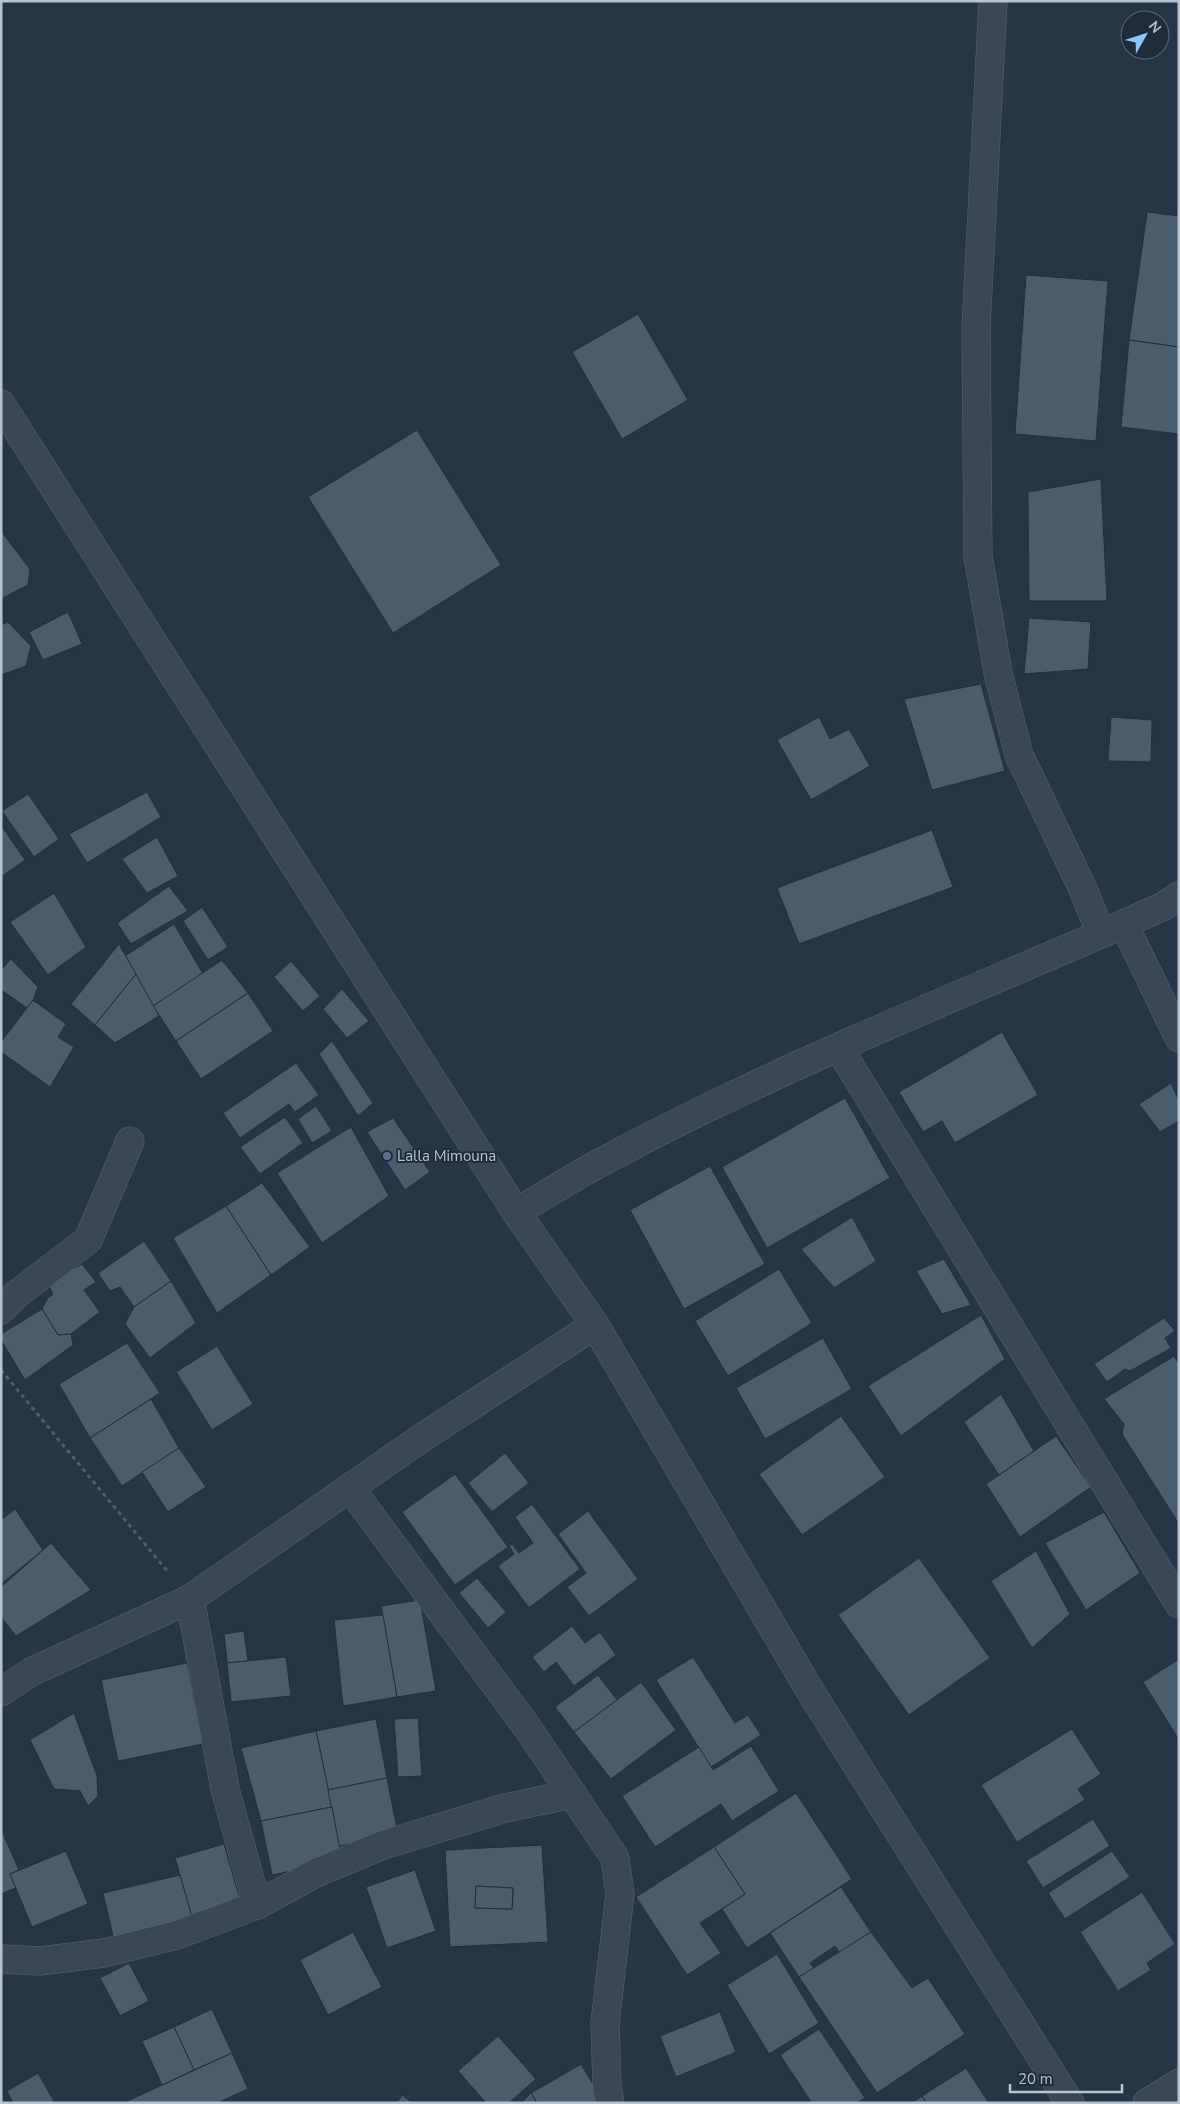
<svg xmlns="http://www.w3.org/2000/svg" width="1180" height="2104" font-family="'Nunito Sans',sans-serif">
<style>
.building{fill:#495d6c;stroke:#212f3d;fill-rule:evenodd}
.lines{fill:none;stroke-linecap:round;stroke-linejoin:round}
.minor-casing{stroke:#596672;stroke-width:29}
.path{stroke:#486465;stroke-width:3;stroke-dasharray:4 4;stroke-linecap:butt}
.minor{stroke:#3a4855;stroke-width:28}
.service-dot{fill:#5c6f8a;stroke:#1f2d3b;stroke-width:2}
.labels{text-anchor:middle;stroke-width:4;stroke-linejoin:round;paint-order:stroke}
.poi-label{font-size:15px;fill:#b8c3ce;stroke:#1f2d3b;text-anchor:start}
</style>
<rect width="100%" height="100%" fill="#253746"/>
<g class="building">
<path d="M1147 212 1179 216V347L1129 340Z"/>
<path d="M1026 275 1108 281 1096 441 1015 434Z"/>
<path d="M638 314 688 400 622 439 572 352Z"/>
<path d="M1129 340 1179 347V434L1121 427Z"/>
<path d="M417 430 501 565 393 633 308 497Z"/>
<path d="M1101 479 1107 601H1029L1028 492Z"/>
<path d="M1 531 30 569 28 585 1 599Z"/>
<path d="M68 612 82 644 43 660 29 632Z"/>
<path d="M1029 618 1091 622 1088 669 1024 674Z"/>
<path d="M8 622 31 646 26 666 1 675V625Z"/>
<path d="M981 684 1005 771 932 790 904 699Z"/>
<path d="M819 717 830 739 849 729 870 766 811 800 777 740Z"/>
<path d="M1111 717 1152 720 1151 762 1108 761Z"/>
<path d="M147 792 161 817 87 863 69 834Z"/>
<path d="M28 794 59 839 34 857 2 811Z"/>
<path d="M1 825 25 860 1 877Z"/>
<path d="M932 830 953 887 799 944 777 888Z"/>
<path d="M157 837 178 876 147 893 122 859Z"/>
<path d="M169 886 188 911 131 944 117 923Z"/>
<path d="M54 893 86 947 48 975 10 922Z"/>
<path d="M202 907 228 947 208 960 183 921Z"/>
<path d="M174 924 203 974 153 1006 125 956Z"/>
<path d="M119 944 136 974 95 1025 71 1004Z"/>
<path d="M11 959 38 987 33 1000 27 1008 1 990V970Z"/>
<path d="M222 960 248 993 176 1041 153 1006Z"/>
<path d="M291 961 320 996 303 1011 274 977Z"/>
<path d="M136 974 159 1016 115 1043 95 1025Z"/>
<path d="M342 989 369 1021 347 1038 323 1009Z"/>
<path d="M248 993 273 1031 201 1079 176 1041Z"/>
<path d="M33 1000 66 1024 58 1037 74 1047 50 1087 1 1052V1042Z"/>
<path d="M1002 1032 1038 1095 955 1143 942 1121 923 1132 899 1092Z"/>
<path d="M332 1041 373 1103 358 1116 319 1054Z"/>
<path d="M296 1063 319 1095 295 1112 289 1104 240 1138 223 1113Z"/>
<path d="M1171 1083 1179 1101V1121L1160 1132 1139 1104Z"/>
<path d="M845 1098 890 1178 767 1248 722 1167Z"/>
<path d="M316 1106 332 1131 312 1143 298 1119Z"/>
<path d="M285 1117 303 1143 260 1174 240 1147Z"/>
<path d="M393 1118 430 1172 405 1190 367 1132Z"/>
<path d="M351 1127 389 1196 322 1243 277 1173Z"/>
<path d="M710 1166 765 1264 684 1309 630 1210Z"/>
<path d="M262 1183 310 1247 271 1275 226 1206Z"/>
<path d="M226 1206 271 1275 217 1313 173 1238Z"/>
<path d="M852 1217 876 1261 834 1288 801 1249Z"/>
<path d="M144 1241 171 1281 134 1307 120 1287 110 1291 98 1273Z"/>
<path d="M944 1259 971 1305 942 1314 916 1271Z"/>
<path d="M82 1264 96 1282 84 1290 100 1312 71 1334 58 1335 42 1309 47 1299 53 1294 48 1284Z"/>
<path d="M779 1269 812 1323 728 1376 695 1321Z"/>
<path d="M171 1281 196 1323 150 1358 125 1324 134 1307Z"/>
<path d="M42 1309 58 1335 71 1334 73 1345 25 1380 1 1340V1334Z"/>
<path d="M981 1315 1005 1359 901 1436 868 1386Z"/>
<path d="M1164 1318 1175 1331 1165 1338 1171 1348 1130 1371 1125 1369 1107 1382 1094 1364Z"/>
<path d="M823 1338 852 1389 765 1439 736 1388Z"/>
<path d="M127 1343 160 1393 90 1438 59 1384Z"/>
<path d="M217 1346 253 1404 212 1430 176 1372Z"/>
<path d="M1174 1356 1179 1364V1524L1122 1434 1124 1424 1104 1399Z"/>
<path d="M1001 1394 1034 1451 999 1475 964 1422Z"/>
<path d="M151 1399 179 1448 122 1486 90 1438Z"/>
<path d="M841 1416 885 1477 802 1535 759 1474Z"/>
<path d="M1056 1436 1091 1487 1020 1537 986 1484Z"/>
<path d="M179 1448 206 1487 168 1512 142 1472Z"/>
<path d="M505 1453 529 1483 492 1512 468 1483Z"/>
<path d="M455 1474 508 1547 455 1585 402 1512Z"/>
<path d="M532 1504 580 1569 529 1608 498 1566 514 1554 509 1546 512 1544 519 1553 533 1543 515 1517Z"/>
<path d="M15 1509 43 1550 1 1584V1520Z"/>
<path d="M588 1511 638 1579 589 1616 567 1587 586 1573 558 1534Z"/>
<path d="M1104 1512 1140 1573 1086 1610 1045 1543Z"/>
<path d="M51 1543 91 1590 16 1636 1 1617V1587Z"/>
<path d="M1036 1551 1070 1614 1032 1648 991 1581Z"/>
<path d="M919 1558 990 1658 909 1715 838 1615Z"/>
<path d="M477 1578 506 1612 488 1628 459 1593Z"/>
<path d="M420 1600 436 1691 397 1697 381 1606Z"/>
<path d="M383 1615 397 1697 343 1706 334 1620Z"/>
<path d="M572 1626 585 1643 600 1632 616 1655 574 1686 556 1662 544 1672 532 1657Z"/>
<path d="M244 1631 248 1661 227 1663 224 1634Z"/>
<path d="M286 1657 291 1696 231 1702 227 1663Z"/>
<path d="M693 1657 735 1723 748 1715 761 1735 711 1767 656 1680Z"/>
<path d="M1179 1659V1740L1143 1682Z"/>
<path d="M187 1663 203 1744 118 1761 101 1680Z"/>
<path d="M598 1675 617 1700 574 1732 555 1707Z"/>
<path d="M641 1682 676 1730 611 1779 574 1732Z"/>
<path d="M74 1713 97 1776 98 1796 88 1806 80 1791 54 1789 30 1740Z"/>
<path d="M418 1718 422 1776 398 1777 394 1719Z"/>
<path d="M376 1719 387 1778 328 1790 316 1731Z"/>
<path d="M1072 1729 1101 1774 1078 1789 1085 1800 1017 1842 981 1785Z"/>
<path d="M316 1731 332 1807 261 1821 241 1748Z"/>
<path d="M751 1746 779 1791 732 1821 721 1804 655 1847 622 1796 699 1747 713 1770Z"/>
<path d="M387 1778 398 1834 339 1846 328 1790Z"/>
<path d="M796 1793 852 1879 747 1948 722 1909 745 1894 714 1847Z"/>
<path d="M332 1807 342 1861 272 1875 261 1821Z"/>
<path d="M1093 1819 1110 1846 1043 1888 1026 1861Z"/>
<path d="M1 1829 19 1870 10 1874 16 1888 1 1894Z"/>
<path d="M224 1844 242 1906 193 1921 175 1858Z"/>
<path d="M542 1845 548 1942 450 1947 445 1850ZM476 1886 513 1888 512 1909 475 1908Z"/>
<path d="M714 1847 745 1894 700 1923 721 1953 687 1975 636 1897Z"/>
<path d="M66 1851 88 1904 32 1927 10 1874Z"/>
<path d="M1112 1851 1130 1877 1065 1919 1048 1893Z"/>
<path d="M415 1870 436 1931 387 1948 366 1887Z"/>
<path d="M180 1875 193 1921 114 1940 103 1893Z"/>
<path d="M476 1886 513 1888 512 1909 475 1908Z"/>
<path d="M841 1887 871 1932 840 1953 835 1946 810 1963 814 1968 799 1977 770 1933Z"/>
<path d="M1142 1892 1175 1944 1147 1963 1151 1970 1118 1991 1080 1932Z"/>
<path d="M353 1932 382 1987 328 2015 300 1960Z"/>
<path d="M871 1932 912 1988 928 1978 965 2034 877 2093 799 1977Z"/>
<path d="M777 1954 819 2023 769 2054 727 1985Z"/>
<path d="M129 1963 149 2001 120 2016 100 1978Z"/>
<path d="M212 2009 232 2053 194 2070 174 2027Z"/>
<path d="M720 2012 736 2052 676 2077 660 2036Z"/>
<path d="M174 2027 194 2070 162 2085 142 2041Z"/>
<path d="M819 2029 865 2098 857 2103H812L780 2055Z"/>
<path d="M498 2036 536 2079 509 2103H486L458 2071Z"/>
<path d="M232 2053 248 2089 217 2103H123Z"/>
<path d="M581 2064 604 2103H537L531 2093Z"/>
<path d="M966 2068 989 2103H926L922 2096Z"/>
<path d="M38 2073 55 2103H13L7 2091Z"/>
<path d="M531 2093 537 2103H521Z"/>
<path d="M402 2095 413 2103H397Z"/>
<path d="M922 2096 926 2103H912Z"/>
</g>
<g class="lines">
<g class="minor-casing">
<g id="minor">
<path d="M993 1 976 328 978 556 998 673 1019 755 1083 889 1101 934 1162 907 1179 896"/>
<path d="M1 404 516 1212 595 1325 812 1694 1070 2103"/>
<path d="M1124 924 1179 1038"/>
<path d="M839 1048 1179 1604"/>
<path d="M516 1212C544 1196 570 1179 598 1164 760 1076 932 1007 1101 934"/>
<path d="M1 1310 17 1294 88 1240 130 1141"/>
<path d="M350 1488 527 1727 615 1858 620 1894 605 2023 607 2085 610 2103"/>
<path d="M190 1599 225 1789 257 1905"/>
<path d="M1 1692 31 1672 190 1599 423 1437 595 1325"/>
<path d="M1 1959 40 1961 104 1953 177 1935 257 1905 316 1873 383 1845 505 1808 573 1794"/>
<path d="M1147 2103 1179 2083"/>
</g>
</g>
<path class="path" d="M1 1370 168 1572"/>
<use href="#minor" class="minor"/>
</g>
<circle class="service-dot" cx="387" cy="1156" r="5"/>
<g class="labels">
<g class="poi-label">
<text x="397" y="1161">Lalla Mimouna</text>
</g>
</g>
<rect width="1180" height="2104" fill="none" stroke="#b8c3ce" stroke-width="5"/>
<g transform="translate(1145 35) rotate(51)"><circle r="24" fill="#1f2d3b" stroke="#5c6976"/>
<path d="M0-4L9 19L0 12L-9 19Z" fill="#8dc5ff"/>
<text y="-8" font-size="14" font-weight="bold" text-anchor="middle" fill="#b8c3ce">N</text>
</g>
<path d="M1010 2084v8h112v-8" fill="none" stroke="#b8c3ce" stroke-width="2.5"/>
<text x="1018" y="2084" font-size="15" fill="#b8c3ce" stroke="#1f2d3b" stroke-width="4" paint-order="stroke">20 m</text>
</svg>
